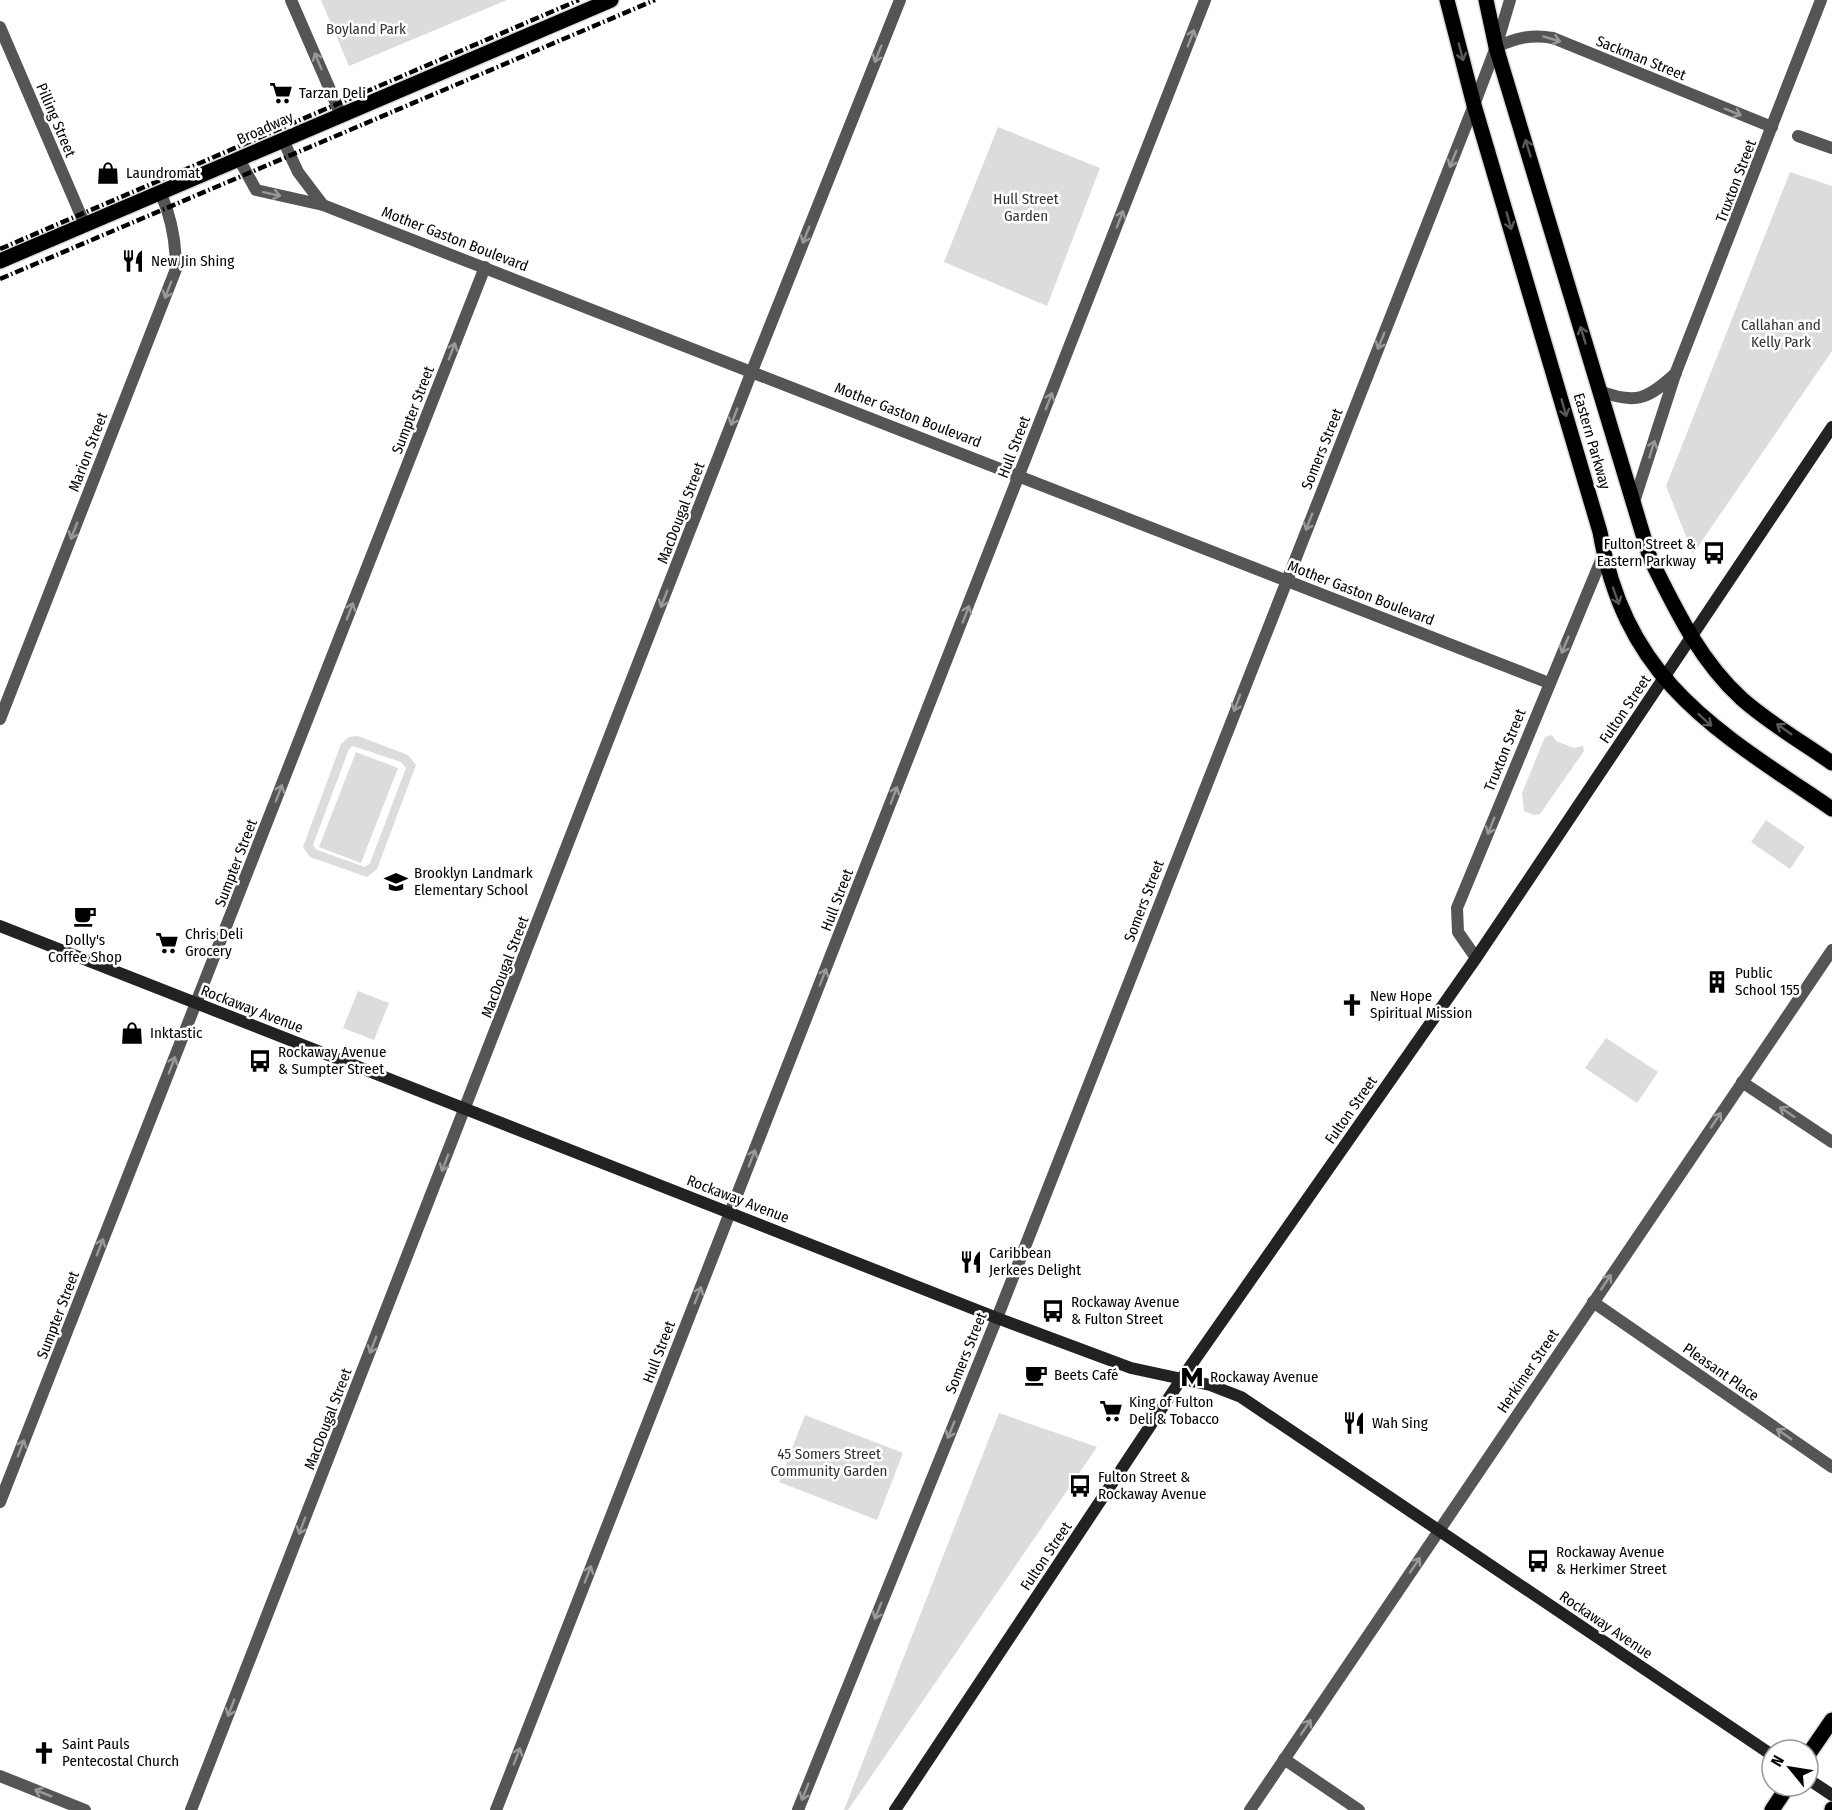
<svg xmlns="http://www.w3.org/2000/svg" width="1832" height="1810" font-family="'Fira Sans Condensed',sans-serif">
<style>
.green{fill:#dcdcdc;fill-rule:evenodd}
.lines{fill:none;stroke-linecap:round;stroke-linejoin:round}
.primary-casing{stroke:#dbdbdb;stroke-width:18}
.pedestrian{stroke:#555;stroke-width:12}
.minor{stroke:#555;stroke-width:12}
.secondary{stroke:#222;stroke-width:12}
.primary{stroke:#000;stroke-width:15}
.rail{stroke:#000;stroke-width:4.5;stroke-dasharray:9 3 1.5 3;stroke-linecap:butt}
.oneway{stroke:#999}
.oneway2{stroke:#595959}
.labels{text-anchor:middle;stroke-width:5;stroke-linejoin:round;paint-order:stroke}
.park-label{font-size:15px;fill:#333;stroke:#fff}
.street-label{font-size:15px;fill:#000;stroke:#fff}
.poi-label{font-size:15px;fill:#000;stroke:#fff;text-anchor:start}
</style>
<rect width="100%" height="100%" fill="#fff"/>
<g class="green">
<path d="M321 0H507L349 66Z"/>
<path d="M998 127 1100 168 1047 306 944 262Z"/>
<path d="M1790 172 1832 186V351L1693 554 1666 486Z"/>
<path d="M1552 735 1556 741 1574 748 1583 746 1584 751 1540 814 1534 815 1524 811 1522 793 1545 737Z"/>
<path d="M358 736 408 755 416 765 377 869 367 877 310 857 303 847 341 744 349 737ZM353 746 401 762 406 768 370 863 365 867 317 850 313 845 349 749Z"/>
<path d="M356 752 398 768 361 863 319 847Z"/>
<path d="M1766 820 1805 847 1790 869 1751 842Z"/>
<path d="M358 991 389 1003 374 1040 343 1028Z"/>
<path d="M1606 1038 1658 1072 1637 1103 1585 1068Z"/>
<path d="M999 1413 1097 1447 848 1810H844Z"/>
<path d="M805 1415 903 1453 877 1520 779 1482Z"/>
</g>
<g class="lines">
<g class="primary-casing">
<g id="primary">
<path d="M1447 0 1474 105 1600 532C1626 682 1716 730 1832 809"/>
<path d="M1486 0 1496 47 1650 558C1675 608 1699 660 1742 699 1769 723 1802 742 1832 763"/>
<path d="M0 261 611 0"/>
<path d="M1808 1755 1832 1720"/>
<path d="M1772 1810 1788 1786"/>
<path d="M1832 1810V1809"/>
</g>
</g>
<path class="pedestrian" d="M1798 136 1832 148"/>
<g class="minor">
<path d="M291 0 341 115"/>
<path d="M0 27 85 225"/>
<path d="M1496 47C1516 38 1531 34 1553 38L1772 127"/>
<path d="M283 140 298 172 323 205"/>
<path d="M239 159 256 190 323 205 1549 683"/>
<path d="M1600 391C1636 405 1648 399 1676 373"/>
<path d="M1633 505 1676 372 1821 0"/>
<path d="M0 719 176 269C176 242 172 219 161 194"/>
<path d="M1476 958 1458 932 1457 908 1604 553"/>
<path d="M1742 1082 1832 1142"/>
<path d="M1593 1302 1832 1467"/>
<path d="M0 1502 485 267"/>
<path d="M1284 1759 1359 1810"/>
<path d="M0 1776 85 1810"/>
<path d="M191 1810 752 371 900 0"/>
<path d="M496 1810 1205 0"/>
<path d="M798 1810 997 1318 1474 105 1496 47 1510 0"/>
<path d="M1250 1810 1832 950"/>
</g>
<g class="secondary">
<path d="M0 926 997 1318 1131 1368 1210 1385 1241 1397 1772 1755"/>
<path d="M1808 1779 1832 1795"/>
<path d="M895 1810 1182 1378 1476 958 1832 427"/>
</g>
<use href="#primary" class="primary"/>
<g class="rail">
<path d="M0 249 579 0"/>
<path d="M0 266 616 0"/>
<path d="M0 279 655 0"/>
</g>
</g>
<defs><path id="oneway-shaft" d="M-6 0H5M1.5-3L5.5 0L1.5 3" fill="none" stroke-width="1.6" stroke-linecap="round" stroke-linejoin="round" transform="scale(1.5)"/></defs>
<g class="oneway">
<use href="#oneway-shaft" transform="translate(1191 38) rotate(-69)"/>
<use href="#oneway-shaft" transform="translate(1552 39) rotate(16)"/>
<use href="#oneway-shaft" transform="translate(878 54) rotate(112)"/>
<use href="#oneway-shaft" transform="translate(318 61) rotate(-113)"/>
<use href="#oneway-shaft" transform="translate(1733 112) rotate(22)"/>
<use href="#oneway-shaft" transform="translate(1453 159) rotate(112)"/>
<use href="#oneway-shaft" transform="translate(272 194) rotate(12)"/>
<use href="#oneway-shaft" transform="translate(1120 219) rotate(-69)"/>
<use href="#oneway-shaft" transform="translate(806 235) rotate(112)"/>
<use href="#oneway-shaft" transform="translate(168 290) rotate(111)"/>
<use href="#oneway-shaft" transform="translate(1381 341) rotate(112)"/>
<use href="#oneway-shaft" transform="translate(452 351) rotate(-69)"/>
<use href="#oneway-shaft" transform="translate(1049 401) rotate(-69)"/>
<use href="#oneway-shaft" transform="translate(734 417) rotate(111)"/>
<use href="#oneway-shaft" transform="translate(1652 449) rotate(-73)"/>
<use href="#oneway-shaft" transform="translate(1309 522) rotate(111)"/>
<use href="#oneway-shaft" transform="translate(74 531) rotate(111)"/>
<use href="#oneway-shaft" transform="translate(664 599) rotate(111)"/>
<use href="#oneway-shaft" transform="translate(350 611) rotate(-69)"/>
<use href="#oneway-shaft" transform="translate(966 614) rotate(-69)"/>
<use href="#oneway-shaft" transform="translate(1565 645) rotate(113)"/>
<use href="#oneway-shaft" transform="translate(1237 703) rotate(111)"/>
<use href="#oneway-shaft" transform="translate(279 793) rotate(-69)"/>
<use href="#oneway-shaft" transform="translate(894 795) rotate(-69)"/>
<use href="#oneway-shaft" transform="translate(1491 826) rotate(112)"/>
<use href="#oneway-shaft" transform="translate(823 977) rotate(-69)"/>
<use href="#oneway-shaft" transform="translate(172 1065) rotate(-69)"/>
<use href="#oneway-shaft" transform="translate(1787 1112) rotate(-146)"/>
<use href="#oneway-shaft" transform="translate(1716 1120) rotate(-56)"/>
<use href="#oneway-shaft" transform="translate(752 1158) rotate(-69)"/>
<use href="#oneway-shaft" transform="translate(445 1163) rotate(111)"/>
<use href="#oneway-shaft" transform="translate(100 1247) rotate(-69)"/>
<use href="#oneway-shaft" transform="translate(1606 1282) rotate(-56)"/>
<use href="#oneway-shaft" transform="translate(698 1295) rotate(-68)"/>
<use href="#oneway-shaft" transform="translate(373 1345) rotate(111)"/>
<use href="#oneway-shaft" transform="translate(951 1430) rotate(112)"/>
<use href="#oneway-shaft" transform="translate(1784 1434) rotate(-145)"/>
<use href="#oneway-shaft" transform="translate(21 1448) rotate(-69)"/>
<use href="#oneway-shaft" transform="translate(302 1526) rotate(111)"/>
<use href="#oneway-shaft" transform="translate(1415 1565) rotate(-56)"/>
<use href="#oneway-shaft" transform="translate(588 1574) rotate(-69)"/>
<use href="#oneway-shaft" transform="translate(878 1611) rotate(112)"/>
<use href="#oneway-shaft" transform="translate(231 1708) rotate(111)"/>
<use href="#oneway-shaft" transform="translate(1306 1727) rotate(-56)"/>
<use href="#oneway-shaft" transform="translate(517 1756) rotate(-69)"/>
<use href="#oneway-shaft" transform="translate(805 1792) rotate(112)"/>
<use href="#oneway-shaft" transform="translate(43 1793) rotate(-158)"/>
</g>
<g class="oneway2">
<use href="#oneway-shaft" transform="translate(1461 52) rotate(75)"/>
<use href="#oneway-shaft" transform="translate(1528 148) rotate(-107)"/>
<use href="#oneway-shaft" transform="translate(1509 221) rotate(74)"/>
<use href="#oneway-shaft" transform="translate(1583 335) rotate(-107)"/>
<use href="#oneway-shaft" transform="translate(1564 408) rotate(74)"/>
<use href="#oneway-shaft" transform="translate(1616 596) rotate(70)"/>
<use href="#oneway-shaft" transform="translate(1705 720) rotate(42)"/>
<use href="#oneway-shaft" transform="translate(1784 729) rotate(-145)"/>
</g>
<defs>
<g id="supermarket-bare" transform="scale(1.8)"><path d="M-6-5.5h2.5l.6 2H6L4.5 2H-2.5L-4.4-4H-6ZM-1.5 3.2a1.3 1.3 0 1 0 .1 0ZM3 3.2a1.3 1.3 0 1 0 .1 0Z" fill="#000" stroke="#fff" stroke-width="2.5" paint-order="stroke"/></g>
<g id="shop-bare" transform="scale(1.8)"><path d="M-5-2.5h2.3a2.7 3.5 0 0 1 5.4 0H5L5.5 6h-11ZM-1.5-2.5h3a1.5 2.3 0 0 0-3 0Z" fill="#000" stroke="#fff" stroke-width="2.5" paint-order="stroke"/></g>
<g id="restaurant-bare" transform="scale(1.8)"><path d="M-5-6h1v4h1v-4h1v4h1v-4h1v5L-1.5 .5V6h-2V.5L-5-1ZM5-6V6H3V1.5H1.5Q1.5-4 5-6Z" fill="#000" stroke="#fff" stroke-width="2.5" paint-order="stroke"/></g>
<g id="bus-bare" transform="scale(1.8)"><path d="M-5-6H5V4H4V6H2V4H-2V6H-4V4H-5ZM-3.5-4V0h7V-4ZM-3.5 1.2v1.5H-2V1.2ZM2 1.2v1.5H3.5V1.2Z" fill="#000" stroke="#fff" stroke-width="2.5" paint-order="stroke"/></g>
<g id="school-bare" transform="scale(1.8)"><path d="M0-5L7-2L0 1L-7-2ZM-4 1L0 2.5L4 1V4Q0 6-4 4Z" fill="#000" stroke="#fff" stroke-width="2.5" paint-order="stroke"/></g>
<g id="cafe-bare" transform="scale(1.8)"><path d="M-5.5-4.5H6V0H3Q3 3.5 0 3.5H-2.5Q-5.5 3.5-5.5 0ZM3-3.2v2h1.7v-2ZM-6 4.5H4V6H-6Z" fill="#000" stroke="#fff" stroke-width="2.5" paint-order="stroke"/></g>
<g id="building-bare" transform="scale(1.8)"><path d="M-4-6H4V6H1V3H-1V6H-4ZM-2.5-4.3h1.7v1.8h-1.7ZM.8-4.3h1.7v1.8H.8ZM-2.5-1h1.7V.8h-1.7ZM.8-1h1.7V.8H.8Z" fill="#000" stroke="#fff" stroke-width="2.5" paint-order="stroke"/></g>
<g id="church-bare" transform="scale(1.8)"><path d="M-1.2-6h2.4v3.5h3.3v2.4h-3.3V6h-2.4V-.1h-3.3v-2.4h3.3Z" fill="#000" stroke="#fff" stroke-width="2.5" paint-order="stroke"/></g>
<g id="metro-bare" transform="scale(1.8)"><path d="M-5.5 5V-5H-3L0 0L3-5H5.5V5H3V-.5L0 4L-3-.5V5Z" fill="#000" stroke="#fff" stroke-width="2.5" paint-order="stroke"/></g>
</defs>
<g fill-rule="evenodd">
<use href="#supermarket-bare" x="281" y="93"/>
<use href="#shop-bare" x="108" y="173"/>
<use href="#restaurant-bare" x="133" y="261"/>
<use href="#bus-bare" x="1714" y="553"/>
<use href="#school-bare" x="396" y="882"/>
<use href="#cafe-bare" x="85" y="916"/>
<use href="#supermarket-bare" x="167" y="943"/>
<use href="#building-bare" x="1717" y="982"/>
<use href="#church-bare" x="1352" y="1005"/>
<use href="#shop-bare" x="132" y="1033"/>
<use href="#bus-bare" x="260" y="1061"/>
<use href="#restaurant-bare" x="971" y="1262"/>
<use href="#bus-bare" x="1053" y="1311"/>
<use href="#cafe-bare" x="1036" y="1375"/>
<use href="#metro-bare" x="1192" y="1377"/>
<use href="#supermarket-bare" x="1111" y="1411"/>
<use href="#restaurant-bare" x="1354" y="1423"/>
<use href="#bus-bare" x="1080" y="1486"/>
<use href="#bus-bare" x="1538" y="1561"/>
<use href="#church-bare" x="44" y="1753"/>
</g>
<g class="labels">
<g class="park-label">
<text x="366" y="34">Boyland Park</text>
<text x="1026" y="204">Hull Street<tspan x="1026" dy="17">Garden</tspan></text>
<text x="1781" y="330">Callahan and<tspan x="1781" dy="17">Kelly Park</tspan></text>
<text x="829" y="1459">45 Somers Street<tspan x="829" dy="17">Community Garden</tspan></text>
</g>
<g class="street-label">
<text transform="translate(1641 58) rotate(22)" y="5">Sackman Street</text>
<text transform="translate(56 120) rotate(67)" y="5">Pilling Street</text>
<text transform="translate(265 128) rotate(-24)" y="5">Broadway</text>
<text transform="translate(1736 181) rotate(-69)" y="5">Truxton Street</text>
<text transform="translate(455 239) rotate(21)" y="5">Mother Gaston Boulevard</text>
<text transform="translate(413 410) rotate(-69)" y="5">Sumpter Street</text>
<text transform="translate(908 415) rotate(21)" y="5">Mother Gaston Boulevard</text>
<text transform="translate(1592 441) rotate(74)" y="5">Eastern Parkway</text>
<text transform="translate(1014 447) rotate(-69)" y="5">Hull Street</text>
<text transform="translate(1322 449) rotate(-68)" y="5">Somers Street</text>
<text transform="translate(88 452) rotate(-69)" y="5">Marion Street</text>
<text transform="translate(681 513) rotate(-69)" y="5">MacDougal Street</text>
<text transform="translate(1361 593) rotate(21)" y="5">Mother Gaston Boulevard</text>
<text transform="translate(1625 709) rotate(-56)" y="5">Fulton Street</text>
<text transform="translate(1505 750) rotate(-68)" y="5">Truxton Street</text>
<text transform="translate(236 863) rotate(-69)" y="5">Sumpter Street</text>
<text transform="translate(837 900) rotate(-69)" y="5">Hull Street</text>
<text transform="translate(1144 901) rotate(-69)" y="5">Somers Street</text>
<text transform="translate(505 967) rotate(-69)" y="5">MacDougal Street</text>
<text transform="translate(252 1009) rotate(21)" y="5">Rockaway Avenue</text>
<text transform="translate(1351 1110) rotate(-55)" y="5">Fulton Street</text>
<text transform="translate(738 1199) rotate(21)" y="5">Rockaway Avenue</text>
<text transform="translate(58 1315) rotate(-69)" y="5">Sumpter Street</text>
<text transform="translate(659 1352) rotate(-69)" y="5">Hull Street</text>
<text transform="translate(966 1353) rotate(-68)" y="5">Somers Street</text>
<text transform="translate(1528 1371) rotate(-56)" y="5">Herkimer Street</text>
<text transform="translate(1721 1372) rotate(35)" y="5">Pleasant Place</text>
<text transform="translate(328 1419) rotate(-69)" y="5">MacDougal Street</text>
<text transform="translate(1046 1556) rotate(-56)" y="5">Fulton Street</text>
<text transform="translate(1606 1625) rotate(34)" y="5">Rockaway Avenue</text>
</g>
<g class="poi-label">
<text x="299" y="98">Tarzan Deli</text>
<text x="126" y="178">Laundromat</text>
<text x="151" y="266">New Jin Shing</text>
<text x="1696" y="549" text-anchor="end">Fulton Street &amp;<tspan x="1696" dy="17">Eastern Parkway</tspan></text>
<text x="414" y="878">Brooklyn Landmark<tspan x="414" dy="17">Elementary School</tspan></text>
<text x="185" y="939">Chris Deli<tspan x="185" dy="17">Grocery</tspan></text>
<text x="85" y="945" text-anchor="middle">Dolly's<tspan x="85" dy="17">Coffee Shop</tspan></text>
<text x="1735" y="978">Public<tspan x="1735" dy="17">School 155</tspan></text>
<text x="1370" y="1001">New Hope<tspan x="1370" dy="17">Spiritual Mission</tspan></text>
<text x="150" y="1038">Inktastic</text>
<text x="278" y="1057">Rockaway Avenue<tspan x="278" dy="17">&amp; Sumpter Street</tspan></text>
<text x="989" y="1258">Caribbean<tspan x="989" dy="17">Jerkees Delight</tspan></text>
<text x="1071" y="1307">Rockaway Avenue<tspan x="1071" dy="17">&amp; Fulton Street</tspan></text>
<text x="1054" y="1380">Beets Café</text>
<text x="1210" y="1382">Rockaway Avenue</text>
<text x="1129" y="1407">King of Fulton<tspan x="1129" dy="17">Deli &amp; Tobacco</tspan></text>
<text x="1372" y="1428">Wah Sing</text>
<text x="1098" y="1482">Fulton Street &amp;<tspan x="1098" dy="17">Rockaway Avenue</tspan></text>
<text x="1556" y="1557">Rockaway Avenue<tspan x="1556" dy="17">&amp; Herkimer Street</tspan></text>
<text x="62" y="1749">Saint Pauls<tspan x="62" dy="17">Pentecostal Church</tspan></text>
</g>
</g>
<g transform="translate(1790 1768) rotate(300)"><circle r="28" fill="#ffffff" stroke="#999999" stroke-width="1.5"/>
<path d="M0-4.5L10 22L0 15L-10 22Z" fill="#000000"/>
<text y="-9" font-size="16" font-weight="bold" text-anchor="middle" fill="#000000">N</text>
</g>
</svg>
